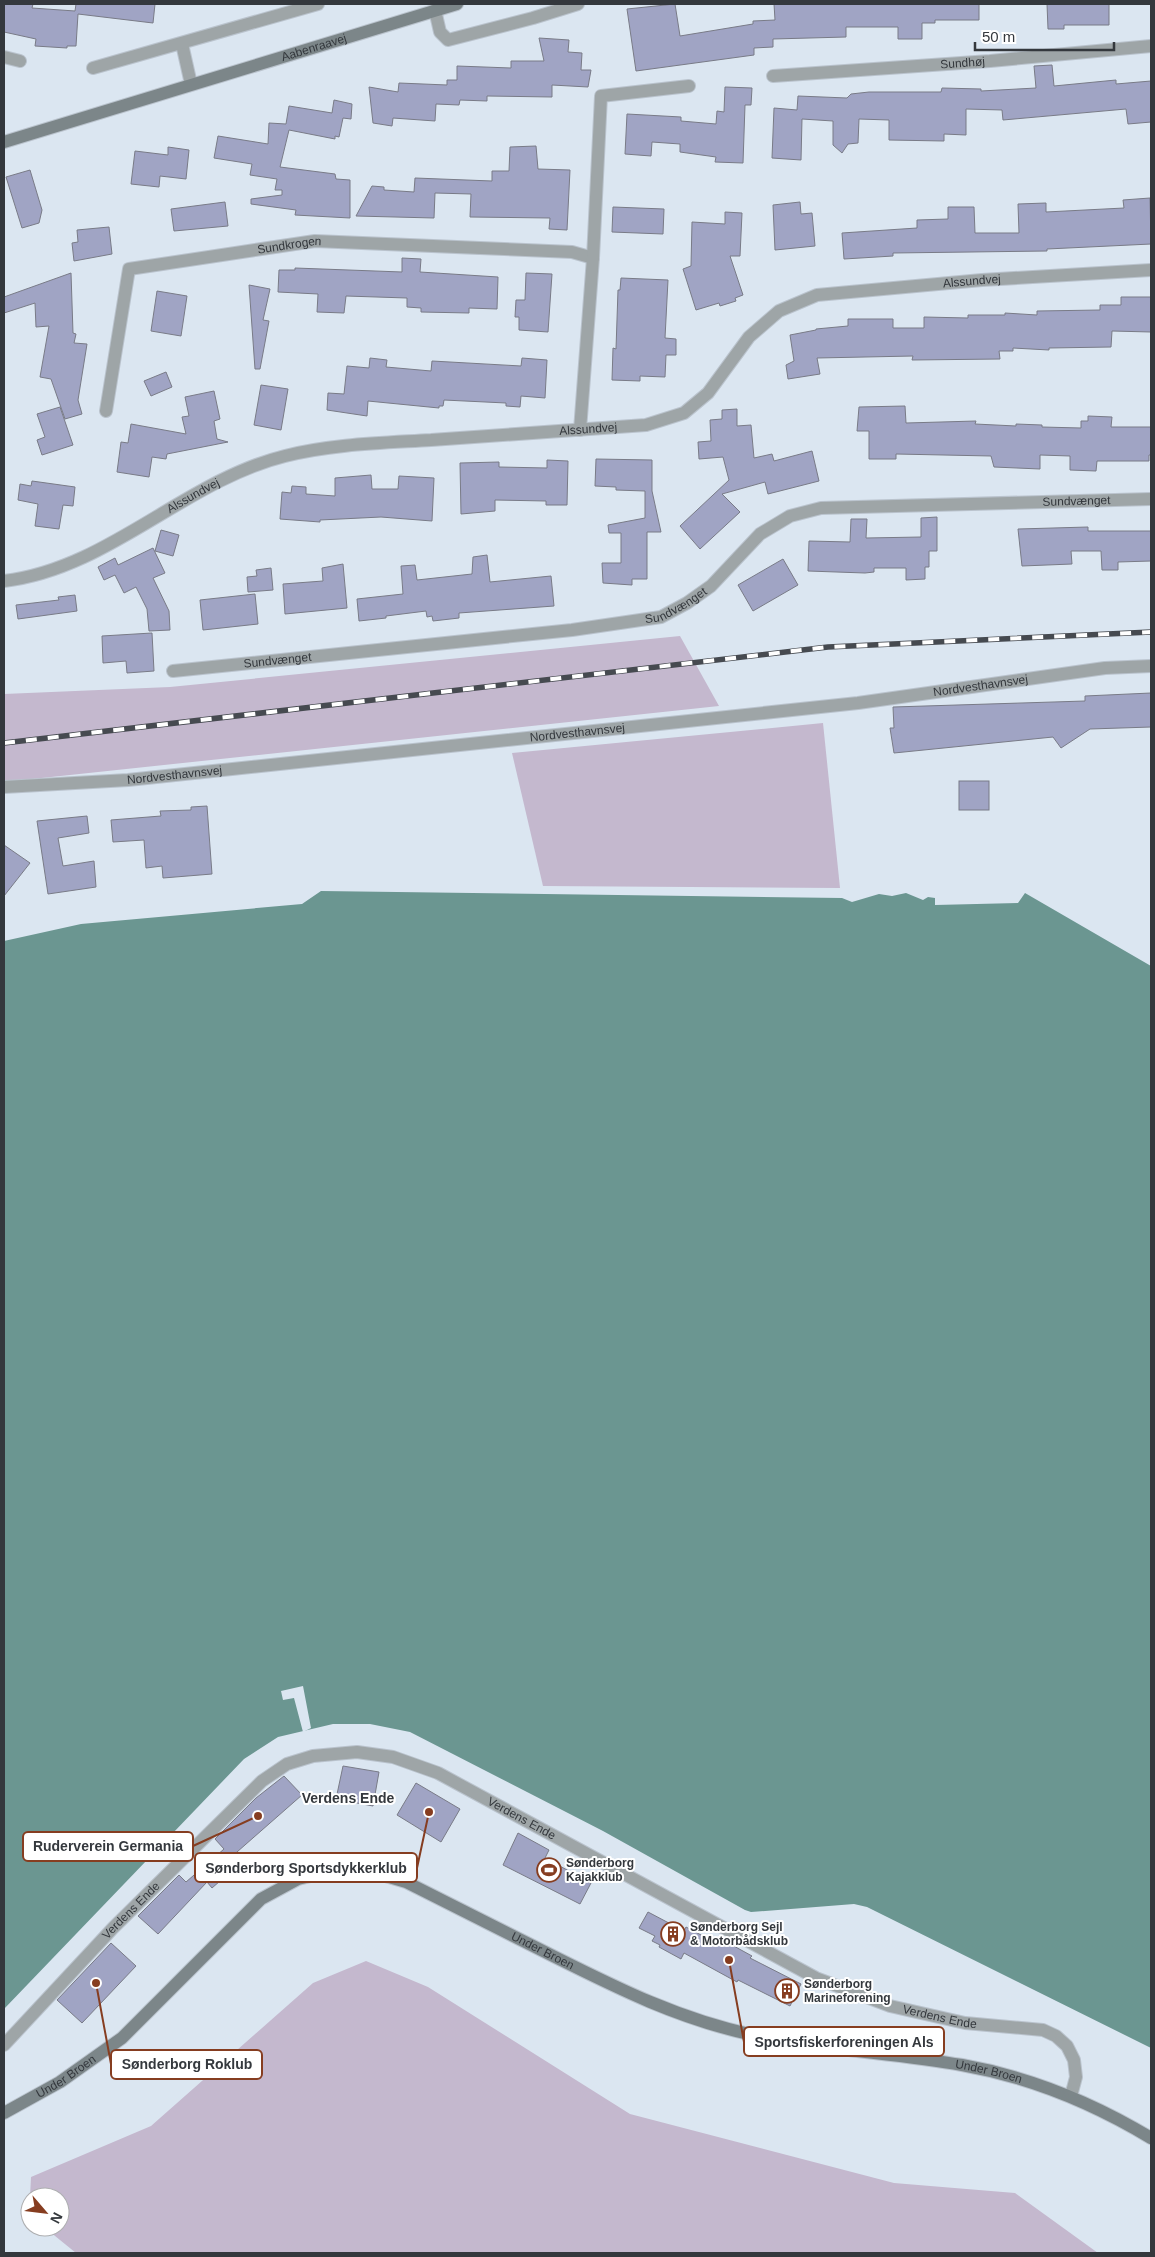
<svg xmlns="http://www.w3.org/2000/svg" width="1155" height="2257" font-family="Arial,sans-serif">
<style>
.green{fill:#c4b8ce}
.water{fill:#6b9691}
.pier{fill:#dbe6f1}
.building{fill:#a0a4c4;stroke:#797b87}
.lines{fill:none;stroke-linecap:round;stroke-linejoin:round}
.street-casing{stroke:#bac3cd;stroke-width:14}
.secondary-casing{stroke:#bac3cd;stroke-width:14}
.street{stroke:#9ea5a7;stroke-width:12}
.secondary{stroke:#7c8689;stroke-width:12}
.rail-casing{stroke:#464a50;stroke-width:5.5}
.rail{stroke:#fff;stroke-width:4;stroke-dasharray:11;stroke-linecap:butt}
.labels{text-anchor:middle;stroke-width:4;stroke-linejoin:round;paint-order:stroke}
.street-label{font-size:12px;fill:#34383d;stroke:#fff}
.poi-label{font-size:12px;font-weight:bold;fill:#34383d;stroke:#fff;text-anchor:start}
.neighbourhood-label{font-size:14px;font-weight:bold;fill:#34383d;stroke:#fff}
.leader{fill:none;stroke:#863d20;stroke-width:2}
.callout-dot{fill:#863d20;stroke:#fff;stroke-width:2}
.callout{fill:#fff;stroke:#863d20;stroke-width:2}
.callout-label{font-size:14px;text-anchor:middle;font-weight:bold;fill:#34383d}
</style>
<rect width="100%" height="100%" fill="#dbe6f1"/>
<g class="green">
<path d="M680 636 719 706 4 782V694L170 687Z"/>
<path d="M823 723 840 888 543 886 512 753Z"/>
<path d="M366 1961 428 1987 630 2114 894 2183 1015 2193 1098 2253H76L44 2227H60V2197H30L31 2177 151 2126 313 1983Z"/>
</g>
<path class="water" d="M321 891 842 898 852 902 879 894 892 896 906 893 923 900 928 897 935 898V905L1018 903 1025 893 1151 966V2048L867 1907 854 1904 751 1912 745 1910 603 1831 410 1732 370 1724H333L278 1737 244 1759 4 2009V941L81 924 302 904Z"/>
<path class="pier" d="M303 1686 311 1728 303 1732 294 1698 283 1700 281 1691Z"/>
<g class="building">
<path d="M4 4H33L32 8 75 11 76 4H155L153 23 78 14 76 46H67V48L35 46 36 39 4 32Z"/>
<path d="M675 4 680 36 753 24V21L775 20 774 4H979V20H935V23H922V39H898V27H846V37L773 39V47L754 48V55L636 71 627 9Z"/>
<path d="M1047 4H1109V25H1064V29H1048Z"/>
<path d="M539 38 569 40 568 52 582 53 581 70H591L588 87 552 85V97L487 96V101L460 100 459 105 436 104 435 121 393 118 392 126 373 123 369 87 398 92 399 83 447 85V80H457V66L511 68V61H544Z"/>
<path d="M1052 65 1054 86 1116 80V84L1151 81V122L1128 124 1126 109 1003 120 1002 110 966 109V135L944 134V141L889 140V120L859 119 858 143 848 144 842 153 833 145V121L802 119 801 160 772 158 774 108 797 110 798 96 847 98 851 94 869 92H941L942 88 981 89V91L1036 88 1034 66Z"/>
<path d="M725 87 752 88 751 105H745L743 163 715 162 716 157 680 152V144L652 142 651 156 625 154 627 114 681 117V121L716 124 717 111 724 112Z"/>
<path d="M334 100 352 104 351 119 343 118 339 137 335 136V139L289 130 280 167 335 174 336 179 350 180V218L295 215 296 210 251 204V199L282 195V190H275L277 179 250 175 252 164 214 158 218 136 268 144 269 123 286 124 289 106 332 113Z"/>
<path d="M536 146 538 169 570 170 567 230 549 229 550 218 470 217 471 194 435 193 434 218 356 216 372 186 384 187V190L414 192 415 178 492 181V171H509L510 147Z"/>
<path d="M168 147 189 150 186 179 160 176 159 187 131 184 135 151 168 155Z"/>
<path d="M30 170 42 210 39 223 22 228 6 177Z"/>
<path d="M1150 198 1151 244 1047 249V251L893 253V256L844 259 842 233 917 228V220L948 219V207H974L975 233H1019L1018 204 1046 203V212L1124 208 1123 200Z"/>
<path d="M225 202 228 226 174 231 171 209Z"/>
<path d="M800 202 801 214 812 213 815 246 775 250 773 205Z"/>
<path d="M613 207 664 209 663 234 612 232Z"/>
<path d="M725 212 742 213 740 256H730L743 295 735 298 736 301 720 306 719 303 696 310 683 269 691 266 692 222 725 224Z"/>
<path d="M109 227 112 254 74 261 72 243 78 242 77 230Z"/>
<path d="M402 258 421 259 420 272 498 277 497 309 469 308V313L421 312V308L407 307V298L346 296 344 313 317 312 318 294 278 292 279 270H295V268L402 272Z"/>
<path d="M71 273 73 333 76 334 74 343 87 344 78 400 82 414 65 419 51 379 40 377 49 326 36 327 35 303 4 313V297Z"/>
<path d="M526 273 552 274 548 332 519 330V317H515L516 300H525Z"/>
<path d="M621 278 668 280 665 338 676 339V355H666L665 377 640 376V381L612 380 613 348 616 349 618 290H620Z"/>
<path d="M249 285 270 289 263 320 269 321 260 369H255Z"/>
<path d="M157 291 187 296 181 336 151 331Z"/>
<path d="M1121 297H1151V332L1112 331 1111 347 1049 348V350L1013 348V351H999L1000 359 912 360 913 356 817 358 820 374 788 379 786 365 794 361 790 335 816 330V329L848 326V319H893V328H924V317L968 318V315H1005V313L1037 315V311L1100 310V305H1121Z"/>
<path d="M370 358 387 360 386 367 431 371 432 361 521 366 522 358 547 360 545 398 521 396 520 407 506 406V403L444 400 443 406H439V408L368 401 367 416 327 410 328 393 344 394 347 366 369 368Z"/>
<path d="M166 372 172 387 151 396 144 381Z"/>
<path d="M261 385 288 389 281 430 254 425Z"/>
<path d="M214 391 220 419 214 421 217 439 228 442 167 454 166 459 152 457 149 477 117 472 121 442 128 443 131 424 186 434 182 417 189 416 185 397Z"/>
<path d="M905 406 906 423 976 421 975 424 1016 426V424L1042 425V427L1081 428V421H1088V416L1112 417 1111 427H1151V455H1149V461H1097L1096 471 1070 470V456L1040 455V469L994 467 991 456 896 454V459H869V431H857L859 407Z"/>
<path d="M60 407 73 445 42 455 37 440 45 437 37 414Z"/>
<path d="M737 409V426L751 425 754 458 772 454 774 461 812 451 819 481 768 494 765 482 722 494 740 512 700 549 680 526 729 480 723 457 699 459 698 442 711 441 710 420 722 419V410Z"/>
<path d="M596 459 652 460V491L661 532H647V579H632V585L603 583 602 563H621V533H609L608 525 645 518V491L616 490V487L595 486Z"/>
<path d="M547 460 568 461 567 505H546V501L495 500V511L461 514 460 463 499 462V467L547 468Z"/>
<path d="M371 475 372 489H398L399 476 434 478 432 521 381 517 320 520V522L280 519 282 492 291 493 292 486 306 487V494L335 496V478Z"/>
<path d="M32 481 75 487 73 506 63 505 59 529 35 526 38 504 18 500 20 484 31 486Z"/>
<path d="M937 517V551H929V567H925V579L906 580V568H874V572L865 573 808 571 809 541 850 542 851 519H867L866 538 921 537V518Z"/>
<path d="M1088 527V531H1151V561L1118 562V570H1102L1101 551H1071L1072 564 1022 566 1018 529Z"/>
<path d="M161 530 179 535 173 556 155 551Z"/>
<path d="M153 548 165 573 153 578 169 611 170 630 149 631 147 609 136 587 124 593 115 575 104 580 98 567 115 558 118 565Z"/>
<path d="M487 555 490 582 551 576 554 606 459 613V618L433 621 432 616 427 617 426 611 386 616V618L359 621 357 599 403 594 401 566 415 565 417 580 472 574 473 557Z"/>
<path d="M783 559 798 585 753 611 738 585Z"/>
<path d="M343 564 347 608 285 614 283 584 323 581 322 568Z"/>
<path d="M271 568 273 590 248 592 247 577 257 576 256 570Z"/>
<path d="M255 594 258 624 203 630 200 600Z"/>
<path d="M75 595 77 611 18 619 16 605 59 600 58 597Z"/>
<path d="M152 633 154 671 127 673 126 661 103 663 102 636Z"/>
<path d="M1151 693V727L1090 729 1061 748 1053 737 894 753 890 728H894L893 707 1085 701V696Z"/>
<rect x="959" y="781" width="30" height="29"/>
<path d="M207 806 212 874 163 878 162 866 146 868 144 840 113 842 111 820 161 816 160 811 191 810V807Z"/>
<path d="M87 816 89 833 58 838 63 866 94 861 96 887 48 894 37 821Z"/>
<path d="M4 845 30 863 4 896Z"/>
<path d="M343 1766 379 1772 373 1806 336 1799Z"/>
<path d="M284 1776 302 1795 229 1859 236 1867 212 1888 207 1882 158 1934 138 1916 179 1875 186 1882 224 1849 215 1839 256 1798Z"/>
<path d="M416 1783 460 1809 441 1842 397 1815Z"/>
<path d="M518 1833 549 1850 545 1858 591 1883 580 1904 503 1865Z"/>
<path d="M648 1912 684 1931 686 1927 718 1944 721 1939 752 1956 750 1958 801 1984 790 2006 738 1980 737 1982 684 1953 681 1959 659 1947 660 1945 652 1941 655 1936 639 1928Z"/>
<path d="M111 1943 136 1966 82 2023 57 2000Z"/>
</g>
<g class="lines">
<g class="street-casing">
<g id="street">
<path d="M435 10 440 32 448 40 533 18 578 4"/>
<path d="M182 44 191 84"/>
<path d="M4 57 20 61"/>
<path d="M93 68 318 4"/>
<path id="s1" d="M773 76 990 61 1151 46"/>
<path id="s2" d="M106 411 129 269 315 241 572 252 593 258"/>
<path d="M580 430 593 258 601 96 689 86"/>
<path id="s3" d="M4 581C108 569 184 481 285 456 332 444 383 443 431 440 503 435 575 430 646 425L684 413 708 393 749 337 779 311 817 295 982 280 1151 270"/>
<path id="s4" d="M173 671 572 630 661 617 687 603 711 586 760 534 790 516 821 508 1151 499"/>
<path id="s5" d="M4 787 128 780 858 703 1105 668 1151 666"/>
<path id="s6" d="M4 2045 113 1928 262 1781 287 1764 313 1756 357 1752 393 1757 438 1773 816 1978 890 2006 965 2023 1043 2030 1056 2036 1067 2046 1074 2060 1076 2077 1071 2096"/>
</g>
</g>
<g class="secondary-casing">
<g id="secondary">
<path id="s7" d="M4 142 457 4"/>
<path id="s8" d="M4 2113 60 2082 122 2038 261 1899 298 1879 331 1871 372 1872 406 1882C455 1907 504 1931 553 1956 619 1989 679 2019 753 2035 822 2050 893 2053 962 2065 1030 2077 1093 2103 1151 2138"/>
</g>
</g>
<use href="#street" class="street"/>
<use href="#secondary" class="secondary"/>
<g class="rail-casing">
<path id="rail" d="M4 743 828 647 1151 632"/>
</g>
<use href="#rail" class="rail"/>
</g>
<defs>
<g id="stadium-ring" transform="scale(1.25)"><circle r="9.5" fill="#fff" stroke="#863d20" stroke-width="1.5"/><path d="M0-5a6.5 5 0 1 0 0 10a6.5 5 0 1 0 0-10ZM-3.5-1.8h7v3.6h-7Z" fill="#863d20"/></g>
<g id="building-ring" transform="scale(1.25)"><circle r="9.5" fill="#fff" stroke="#863d20" stroke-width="1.5"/><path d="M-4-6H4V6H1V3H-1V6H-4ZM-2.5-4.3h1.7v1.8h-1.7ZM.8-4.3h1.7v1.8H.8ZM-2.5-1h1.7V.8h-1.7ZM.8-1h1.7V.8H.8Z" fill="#863d20"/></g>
</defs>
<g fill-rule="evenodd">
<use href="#stadium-ring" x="549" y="1870"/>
<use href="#building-ring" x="673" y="1934"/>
<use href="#building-ring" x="787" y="1991"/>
</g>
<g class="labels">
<g class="street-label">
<text dy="4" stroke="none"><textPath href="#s7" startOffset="324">Aabenraavej</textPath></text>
<text dy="4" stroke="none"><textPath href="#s1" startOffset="190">Sundhøj</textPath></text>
<text dy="4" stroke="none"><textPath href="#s2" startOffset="306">Sundkrogen</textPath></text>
<text dy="4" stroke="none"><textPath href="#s3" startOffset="1049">Alssundvej</textPath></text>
<text dy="4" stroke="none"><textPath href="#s3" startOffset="614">Alssundvej</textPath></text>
<text dy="4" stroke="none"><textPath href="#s3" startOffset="209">Alssundvej</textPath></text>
<text dy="4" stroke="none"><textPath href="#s4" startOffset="944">Sundvænget</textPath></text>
<text dy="4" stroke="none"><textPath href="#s4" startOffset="509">Sundvænget</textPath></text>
<text dy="4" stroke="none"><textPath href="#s4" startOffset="105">Sundvænget</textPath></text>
<text dy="4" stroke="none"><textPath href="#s5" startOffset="982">Nordvesthavnsvej</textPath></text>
<text dy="4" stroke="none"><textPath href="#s5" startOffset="576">Nordvesthavnsvej</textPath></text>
<text dy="4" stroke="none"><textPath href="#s5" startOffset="171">Nordvesthavnsvej</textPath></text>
<text dy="4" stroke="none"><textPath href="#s6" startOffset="650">Verdens Ende</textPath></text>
<text dy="4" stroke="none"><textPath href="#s6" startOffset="185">Verdens Ende</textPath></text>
<text dy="4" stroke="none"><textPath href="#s8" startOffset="642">Under Broen</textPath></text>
<text dy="4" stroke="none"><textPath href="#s6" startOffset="1115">Verdens Ende</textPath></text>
<text dy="4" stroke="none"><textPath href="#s8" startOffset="1108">Under Broen</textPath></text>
<text dy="4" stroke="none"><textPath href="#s8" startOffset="72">Under Broen</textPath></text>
</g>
<g class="poi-label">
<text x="566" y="1867">Sønderborg<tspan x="566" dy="14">Kajakklub</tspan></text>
<text x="690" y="1931">Sønderborg Sejl<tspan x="690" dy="14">&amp; Motorbådsklub</tspan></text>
<text x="804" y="1988">Sønderborg<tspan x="804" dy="14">Marineforening</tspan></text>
</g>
<g class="neighbourhood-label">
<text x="348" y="1803">Verdens Ende</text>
</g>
</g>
<path class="leader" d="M258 1816L193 1846M429 1812L417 1868M729 1960L744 2042M96 1983L111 2064"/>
<g class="callout-dot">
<circle cx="258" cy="1816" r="5"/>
<circle cx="429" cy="1812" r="5"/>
<circle cx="729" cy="1960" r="5"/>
<circle cx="96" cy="1983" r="5"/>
</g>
<g class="callout">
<rect x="23" y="1832" width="170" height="29" rx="5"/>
<rect x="195" y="1853" width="222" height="29" rx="5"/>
<rect x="744" y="2027" width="200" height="29" rx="5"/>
<rect x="111" y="2050" width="151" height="29" rx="5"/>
</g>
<g class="callout-label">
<text x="108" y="1851">Ruderverein Germania</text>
<text x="306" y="1873">Sønderborg Sportsdykkerklub</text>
<text x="844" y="2047">Sportsfiskerforeningen Als</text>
<text x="187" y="2069">Sønderborg Roklub</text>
</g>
<rect width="1155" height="2257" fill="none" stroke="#34383d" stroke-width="10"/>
<g transform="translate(45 2212) rotate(118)"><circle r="24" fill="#ffffff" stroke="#aeafb1"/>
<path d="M0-4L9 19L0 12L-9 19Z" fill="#863d20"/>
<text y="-8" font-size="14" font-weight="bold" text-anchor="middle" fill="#34383d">N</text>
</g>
<path d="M975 42v8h139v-8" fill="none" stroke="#34383d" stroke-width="2.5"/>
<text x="982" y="42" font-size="15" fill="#34383d" stroke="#ffffff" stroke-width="4" paint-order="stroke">50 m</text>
</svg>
